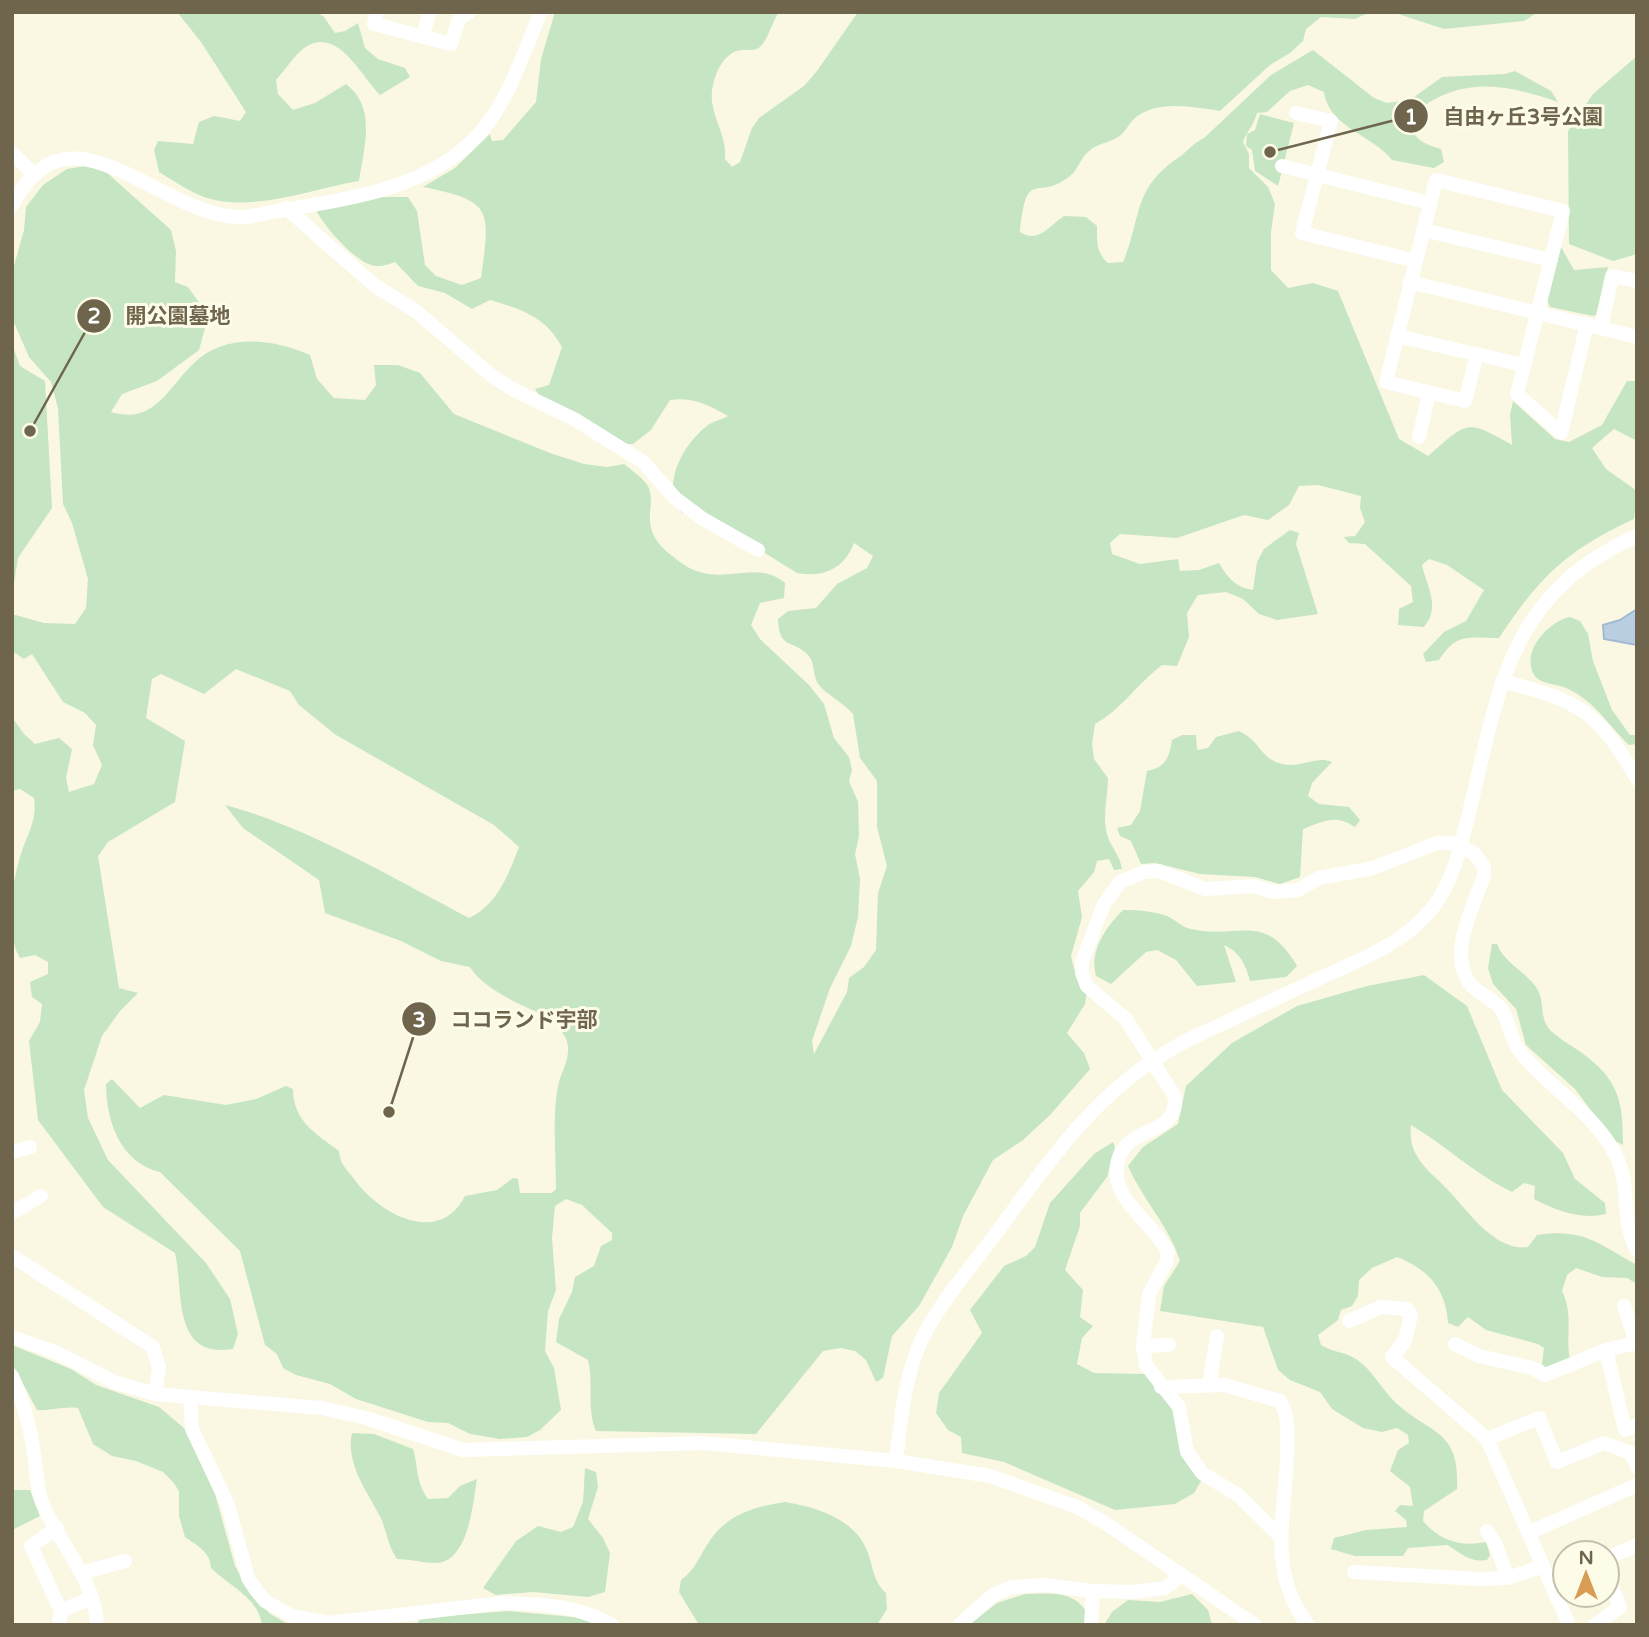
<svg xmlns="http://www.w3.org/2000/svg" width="1649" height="1637" font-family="'Varela Round','Noto Sans JP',sans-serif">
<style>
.green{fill:#c6e5c3}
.water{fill:#bacee1;stroke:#a1bad2;stroke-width:2}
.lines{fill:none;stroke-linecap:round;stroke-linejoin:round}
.minor{stroke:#fff;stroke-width:14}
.leader{fill:none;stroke:#6f644c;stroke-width:2.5}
.callout-dot{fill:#6f644c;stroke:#fdfce9;stroke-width:2.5}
.mark-label{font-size:21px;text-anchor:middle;font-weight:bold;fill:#fff}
.callout-label{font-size:21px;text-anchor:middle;font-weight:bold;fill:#6f644c;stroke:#fdfce9;stroke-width:6;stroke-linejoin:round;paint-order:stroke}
</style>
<rect width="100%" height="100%" fill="#faf8e3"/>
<g class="green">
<path d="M177 12H317L324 17 335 33 345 31 358 23 365 48 378 59 405 68 410 77 380 95C361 76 339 28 307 46 296 53 285 70 276 80L278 94 293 110 315 103 346 84C377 108 364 146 359 181 311 189 255 212 207 198 191 193 174 181 159 172L154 150 158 141 193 144 199 122 214 116 240 121 246 112 201 42Z"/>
<path d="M555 12H779C772 22 769 37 761 46 755 52 749 49 741 50 720 53 710 84 712 102 715 123 727 138 725 159L732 167 740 162 752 128 759 118 804 86 817 71 858 12H1370L1355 19 1321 17 1306 29 1303 41 1290 53 1270 65 1220 111C1192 107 1160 100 1136 117 1129 123 1125 133 1118 137 1109 143 1098 143 1089 151 1081 157 1078 170 1070 176 1036 203 1027 165 1020 232 1038 244 1049 226 1064 216L1086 217 1097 226C1097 240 1096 253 1108 263L1123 262C1142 218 1132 189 1178 158 1188 151 1192 144 1204 138L1271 75 1313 50 1374 98 1387 103 1410 100 1442 77 1505 74 1515 71 1551 91 1558 102C1503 83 1457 75 1410 117 1412 139 1421 143 1441 149L1444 162 1434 168 1392 160C1373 135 1329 128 1324 92L1308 85 1290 91 1267 112 1257 113C1254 125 1247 131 1243 142L1249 154V168L1268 187 1275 204 1271 232V270L1288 288 1313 283 1338 291 1399 439 1428 456C1468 422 1465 418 1512 445L1510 415 1513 401 1555 439 1569 442 1602 425 1627 381H1637V441L1614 429 1592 448 1606 469 1637 491 1634 519C1567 550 1540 576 1499 638 1468 638 1457 632 1439 660L1426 662 1423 654 1444 632 1466 621 1484 590 1447 565 1429 559 1422 565C1427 588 1441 606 1424 627L1398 625 1399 609 1413 602 1411 586 1365 544 1349 543 1344 537 1355 536 1365 522 1360 508 1361 496 1318 485 1299 486 1289 505 1268 520 1244 515 1177 538 1120 534 1110 543 1112 554 1140 564 1178 559 1180 571 1199 570 1219 563C1228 578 1235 587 1253 590L1257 562 1264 549 1290 530 1299 533 1296 544 1318 614 1277 620 1259 614 1243 599 1226 592 1198 595 1187 613 1189 637 1177 666 1162 665C1137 684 1122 709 1095 724L1092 744 1094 759 1108 778C1108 796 1102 816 1107 834 1110 846 1120 855 1122 869L1114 870 1109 859 1097 861 1094 872 1078 891 1082 917 1071 956 1074 969 1087 990 1085 1004 1067 1033 1084 1053 1090 1069 1050 1115 1023 1140 993 1160 963 1216 952 1247 919 1306 892 1336 883 1378 876 1382 866 1360 855 1351 841 1348 823 1351 756 1434 596 1431C586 1408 594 1383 588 1360L556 1342 559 1319 572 1292 575 1277 594 1266 601 1246 612 1240V1233L582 1205 566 1199 555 1206 552 1238 556 1290 548 1311 545 1351 554 1368 561 1410 540 1430 527 1437 500 1439 470 1434 448 1423 428 1422 356 1399 330 1384 296 1375 283 1368 277 1354 265 1345 240 1251 160 1172C120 1163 106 1120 106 1084L112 1079 140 1108 164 1095 226 1105 256 1099 286 1086 293 1089C293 1121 316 1134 339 1151 340 1165 347 1169 354 1179 379 1214 439 1247 465 1196L497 1190 513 1178 518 1179 520 1193H552L556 1189C556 1157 552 1116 558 1086 561 1071 573 1055 566 1039 560 1026 548 1016 535 1011 515 1003 480 985 470 967L441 961 401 941 325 913 319 880 243 828 225 805C305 826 395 879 469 918 498 904 508 875 519 847L494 825 336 735 299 705 290 691 236 669 204 694 161 674 152 679 146 718 185 741 175 802 108 842 98 856 119 988 138 993 120 1011 102 1036 84 1090 88 1118 108 1160 206 1263 230 1299 238 1334 233 1349C171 1359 184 1291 175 1253L103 1207 38 1120 29 1041 40 1022 42 1004 32 997 30 982 48 974V962L35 955 20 958C4 932 12 880 22 851 29 831 37 819 34 798L20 789 12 791V717L24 734 35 744 59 738 72 749 66 778 69 792 94 784 102 765 93 745 96 725 85 713 63 702 32 654 24 659 12 651V614L44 623 75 624 86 608 88 579 72 523 63 504 58 408 51 382 29 357 12 318V273L24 230 26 207 43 185 67 169 85 166 105 171 171 230 176 251 175 282 188 287 203 308 205 328 199 350 157 381 122 394 111 412C154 425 167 389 193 364 225 332 273 339 310 355L317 379 334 398 365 400 376 385 374 365H398L420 373 454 414 550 453 584 464 607 467 624 464C631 470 643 478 648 486 652 495 651 504 650 513 648 538 663 550 683 564 721 590 754 557 785 583L784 598 760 603 751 625 760 639 809 685 824 704 834 738 849 757 852 770 849 781 858 802 859 836 855 854 860 879 858 917 851 946 830 988 812 1041 814 1054 847 992 849 978 864 967 876 950 878 893 887 866 877 827V781L860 758 853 714C843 702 828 696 819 685 812 676 816 662 807 654 791 639 779 649 778 619L788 611 816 608 837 584 867 568 873 556 854 543C844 569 823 578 797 573L702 514 682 513C660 485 683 444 708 425 713 421 722 420 728 416 708 405 693 397 670 400L651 430 633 444H622L540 397 535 389 549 385 562 347C546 317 521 309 490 300L472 309 445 293 418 286 395 262C390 264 383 266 378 266 358 267 324 226 316 210L377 197H408L417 211 425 265 436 276 462 285 481 278C490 210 494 201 423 187L455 168 490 134 492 141 503 140 536 102 541 59Z"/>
<path d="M1392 12H1538L1524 21 1444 29Z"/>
<path d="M1637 56V254L1613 261 1569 244 1568 131 1593 94Z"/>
<path d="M1260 114 1294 123 1278 186 1255 171 1252 150 1246 146 1247 134 1255 130Z"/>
<path d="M1561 247 1574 270 1608 267 1596 315 1593 316 1550 307 1547 299Z"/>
<path d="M12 344 20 366 45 381 52 508 18 558 12 596Z"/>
<path d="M1570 617 1580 621 1588 634 1593 661 1612 710 1630 735H1637V744L1629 745C1608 725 1594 700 1566 688 1555 683 1539 685 1533 673 1522 649 1550 621 1570 617Z"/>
<path d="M1239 731C1263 743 1258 757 1282 764 1300 769 1316 755 1332 762L1312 783 1308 796 1319 804 1349 807 1360 820 1355 827C1336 814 1324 821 1303 829L1300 877 1280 884 1255 877 1200 874 1155 863 1141 864 1131 841 1120 836 1117 828 1131 825 1140 811 1147 771C1166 767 1169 758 1172 740L1182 735H1196L1197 750 1208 748 1216 737Z"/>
<path d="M1123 910C1138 910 1153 911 1167 916 1176 920 1181 927 1191 929 1240 940 1264 910 1297 966L1286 977 1250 981C1246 965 1240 952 1224 945L1236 982 1197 986 1176 960 1157 950 1146 952 1111 984 1096 976C1089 951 1106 927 1123 910Z"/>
<path d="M1492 944H1497C1504 963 1524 970 1536 987 1546 1001 1538 1018 1551 1031 1560 1039 1572 1046 1582 1053 1619 1080 1623 1101 1623 1145L1613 1140 1575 1089 1526 1045 1516 1009 1493 984 1488 968Z"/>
<path d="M1424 975 1467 1006 1502 1090 1563 1153 1575 1179 1605 1203 1606 1214C1581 1220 1557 1211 1534 1199L1535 1186 1524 1183 1512 1192C1473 1173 1448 1147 1411 1125 1410 1136 1411 1146 1417 1156 1425 1170 1436 1177 1446 1188 1467 1209 1494 1252 1528 1247L1537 1235C1585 1228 1598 1244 1637 1265V1284L1627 1278 1602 1277 1576 1268 1567 1275 1562 1291C1574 1316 1565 1334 1570 1360L1547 1369 1542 1364 1544 1348 1538 1344 1486 1330 1468 1317 1458 1327 1448 1323C1446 1289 1428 1269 1397 1257L1372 1268 1359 1280 1358 1296 1352 1306 1341 1310 1338 1320 1318 1335 1321 1345C1332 1352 1345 1352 1356 1359 1372 1369 1382 1390 1396 1403 1431 1435 1460 1429 1457 1489L1424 1511 1423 1521C1440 1541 1461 1547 1486 1542L1490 1555 1487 1560C1469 1563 1462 1553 1447 1545L1408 1548 1403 1556H1355L1331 1549 1334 1538 1366 1530 1407 1527 1406 1520 1395 1511 1400 1505 1413 1506 1410 1487 1390 1471 1398 1450 1409 1443 1408 1435 1397 1428 1382 1432 1363 1428 1332 1409 1320 1392 1290 1380 1278 1370 1263 1327 1160 1311 1164 1286 1180 1261C1169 1226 1143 1200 1128 1166L1143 1147 1178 1124 1186 1086 1232 1043 1297 1006 1367 986Z"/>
<path d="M1113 1142 1115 1147 1107 1177 1080 1213V1226L1065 1270 1083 1290 1080 1317 1093 1326 1082 1338 1077 1364 1094 1373 1146 1374 1175 1405 1178 1423 1201 1481 1194 1493 1175 1504 1115 1510 1004 1462 962 1453 961 1437 948 1430 936 1413 939 1393 982 1333 970 1310 1004 1266 1026 1256 1035 1247 1050 1203 1094 1154Z"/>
<path d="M12 1345 71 1369 96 1385 159 1407 185 1429 215 1494 235 1566 248 1589 269 1613 289 1625H262C259 1598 228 1585 211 1568 211 1552 196 1545 185 1537L179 1516V1491L173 1482 163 1472 136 1461 112 1456 93 1444 78 1408C63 1406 52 1411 37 1410L12 1363Z"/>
<path d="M352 1433 374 1434 413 1449C419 1469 415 1480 428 1499L448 1498 460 1486 477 1479C473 1502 469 1562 436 1563 423 1563 410 1559 397 1559 388 1546 387 1532 381 1518 368 1493 345 1463 352 1433Z"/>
<path d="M585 1468 596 1472 598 1487 588 1519 603 1538 610 1553 605 1592 588 1597 533 1592 496 1595 483 1588 516 1541 538 1526 561 1532 573 1527 583 1502Z"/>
<path d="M12 1490H30L40 1516 12 1530Z"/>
<path d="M785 1502C816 1507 856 1519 868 1553 873 1567 874 1583 886 1593L887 1609 877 1625H699L679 1592 681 1580C695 1570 698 1559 707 1545 725 1515 753 1507 785 1502Z"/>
<path d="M1025 1594C1044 1594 1065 1590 1080 1604 1087 1611 1090 1618 1099 1625H969L997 1603Z"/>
<path d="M1192 1594 1208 1610 1212 1625H1104L1112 1612 1128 1600 1160 1602Z"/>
<path d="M508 1611 595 1619 602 1625H417L420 1618Z"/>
</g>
<path class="water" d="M1637 609V645L1604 639 1603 625 1620 620Z"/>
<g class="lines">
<g class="minor">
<path d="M377 12 374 24 451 44 459 19 469 12"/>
<path d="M423 37 429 12"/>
<path d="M1296 113 1331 121 1302 233 1416 261"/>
<path d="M12 153 35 175"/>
<path d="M1282 166 1430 203"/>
<path d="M12 206C70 91 161 222 247 217 330 199 433 197 488 123 512 91 525 48 541 12"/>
<path d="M286 208 374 285 417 312 492 376 514 390 574 419 643 462 675 498 703 519 758 550"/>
<path d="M1423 230 1551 260"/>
<path d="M1410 282 1637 337"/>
<path d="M1601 328 1612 276 1637 281"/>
<path d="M1397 336 1524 365"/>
<path d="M1477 354 1465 401 1386 382 1436 180 1563 211 1517 394 1561 433 1587 324"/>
<path d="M1419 437 1429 393"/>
<path d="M1502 681C1578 701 1597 709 1637 779"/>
<path d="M12 1152 30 1147"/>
<path d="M12 1213 41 1196"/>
<path d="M12 1256 153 1347 159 1368 155 1394"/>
<path d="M1624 1306 1637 1345"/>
<path d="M1349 1321 1381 1307 1407 1309 1411 1315 1405 1341 1392 1357 1487 1439 1569 1625"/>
<path d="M12 1337 55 1352 114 1382 155 1394 322 1408 366 1418 463 1450 702 1443 896 1461 990 1476 1077 1507 1102 1521 1255 1625"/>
<path d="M1455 1344 1479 1356 1532 1368 1545 1375 1606 1350 1636 1343"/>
<path d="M1143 1346 1169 1345"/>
<path d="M1606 1350 1625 1430 1637 1425"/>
<path d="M12 1376C24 1402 30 1426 34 1454 37 1471 36 1486 42 1502 58 1543 95 1578 97 1625"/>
<path d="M1209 1385 1217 1336"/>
<path d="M1161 1387 1225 1385 1280 1401C1289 1416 1287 1432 1287 1449 1287 1514 1265 1568 1308 1625"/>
<path d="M190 1397 192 1429 228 1505 248 1578 256 1590 265 1601 292 1616 329 1623 502 1603C540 1604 578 1605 612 1625"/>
<path d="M1487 1439 1539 1418 1557 1462 1604 1443 1631 1453 1637 1467"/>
<path d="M896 1461C901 1420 904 1377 922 1339 940 1302 970 1269 994 1236 1054 1156 1100 1083 1192 1038 1234 1018 1276 999 1318 979 1359 960 1405 944 1434 906 1454 879 1461 845 1469 813 1499 690 1507 594 1637 536"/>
<path d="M57 1528 31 1546 61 1611 59 1625"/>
<path d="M1487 1531 1495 1543 1508 1578"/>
<path d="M1528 1533 1637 1485"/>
<path d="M1280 1536 1238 1495 1202 1473 1187 1452 1179 1407 1146 1365 1143 1346 1149 1294 1166 1263 1168 1252C1152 1220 1103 1196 1120 1155 1132 1126 1178 1135 1175 1097L1126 1019 1087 986 1082 973V962L1104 904 1120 882 1144 872 1159 871 1205 889 1253 886 1273 892 1298 890 1319 878 1373 868 1437 843H1453L1474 853 1484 867V876C1473 907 1446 957 1472 986 1481 995 1494 999 1501 1009 1510 1022 1510 1040 1521 1053 1549 1087 1589 1110 1612 1148 1634 1185 1618 1214 1637 1250"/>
<path d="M1607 1558 1637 1545"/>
<path d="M1354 1572 1479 1579 1508 1578 1543 1566"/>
<path d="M81 1573 125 1561"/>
<path d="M61 1611 91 1598"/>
<path d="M959 1625 993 1595 1012 1587 1045 1585 1093 1591 1134 1592 1165 1588 1182 1575"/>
<path d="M1091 1625 1093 1591"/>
<path d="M1595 1625 1620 1607 1607 1574"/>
</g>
</g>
<path class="leader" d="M1270 152L1411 116M30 431L94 316M389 1112L419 1019"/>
<g class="callout-dot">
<circle cx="1270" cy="152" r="7"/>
<circle cx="30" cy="431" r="7"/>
<circle cx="389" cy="1112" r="7"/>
<circle cx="1411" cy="116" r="18"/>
<circle cx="94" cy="316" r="18"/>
<circle cx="419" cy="1019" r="18"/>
</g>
<g class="mark-label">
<text x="1411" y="124">1</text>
<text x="94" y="323">2</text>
<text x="419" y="1027">3</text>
</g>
<g class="callout-label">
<text x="1523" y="124">自由ヶ丘3号公園</text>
<text x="178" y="323">開公園墓地</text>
<text x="524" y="1027">ココランド宇部</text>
</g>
<rect width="1649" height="1637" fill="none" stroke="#6f644c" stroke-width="28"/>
<g transform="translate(1586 1574)"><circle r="33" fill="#fdfce9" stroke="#c4bfaa" stroke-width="2"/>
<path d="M0-5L12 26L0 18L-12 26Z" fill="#d89c53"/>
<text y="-10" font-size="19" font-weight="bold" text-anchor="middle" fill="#6f644c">N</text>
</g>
</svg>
